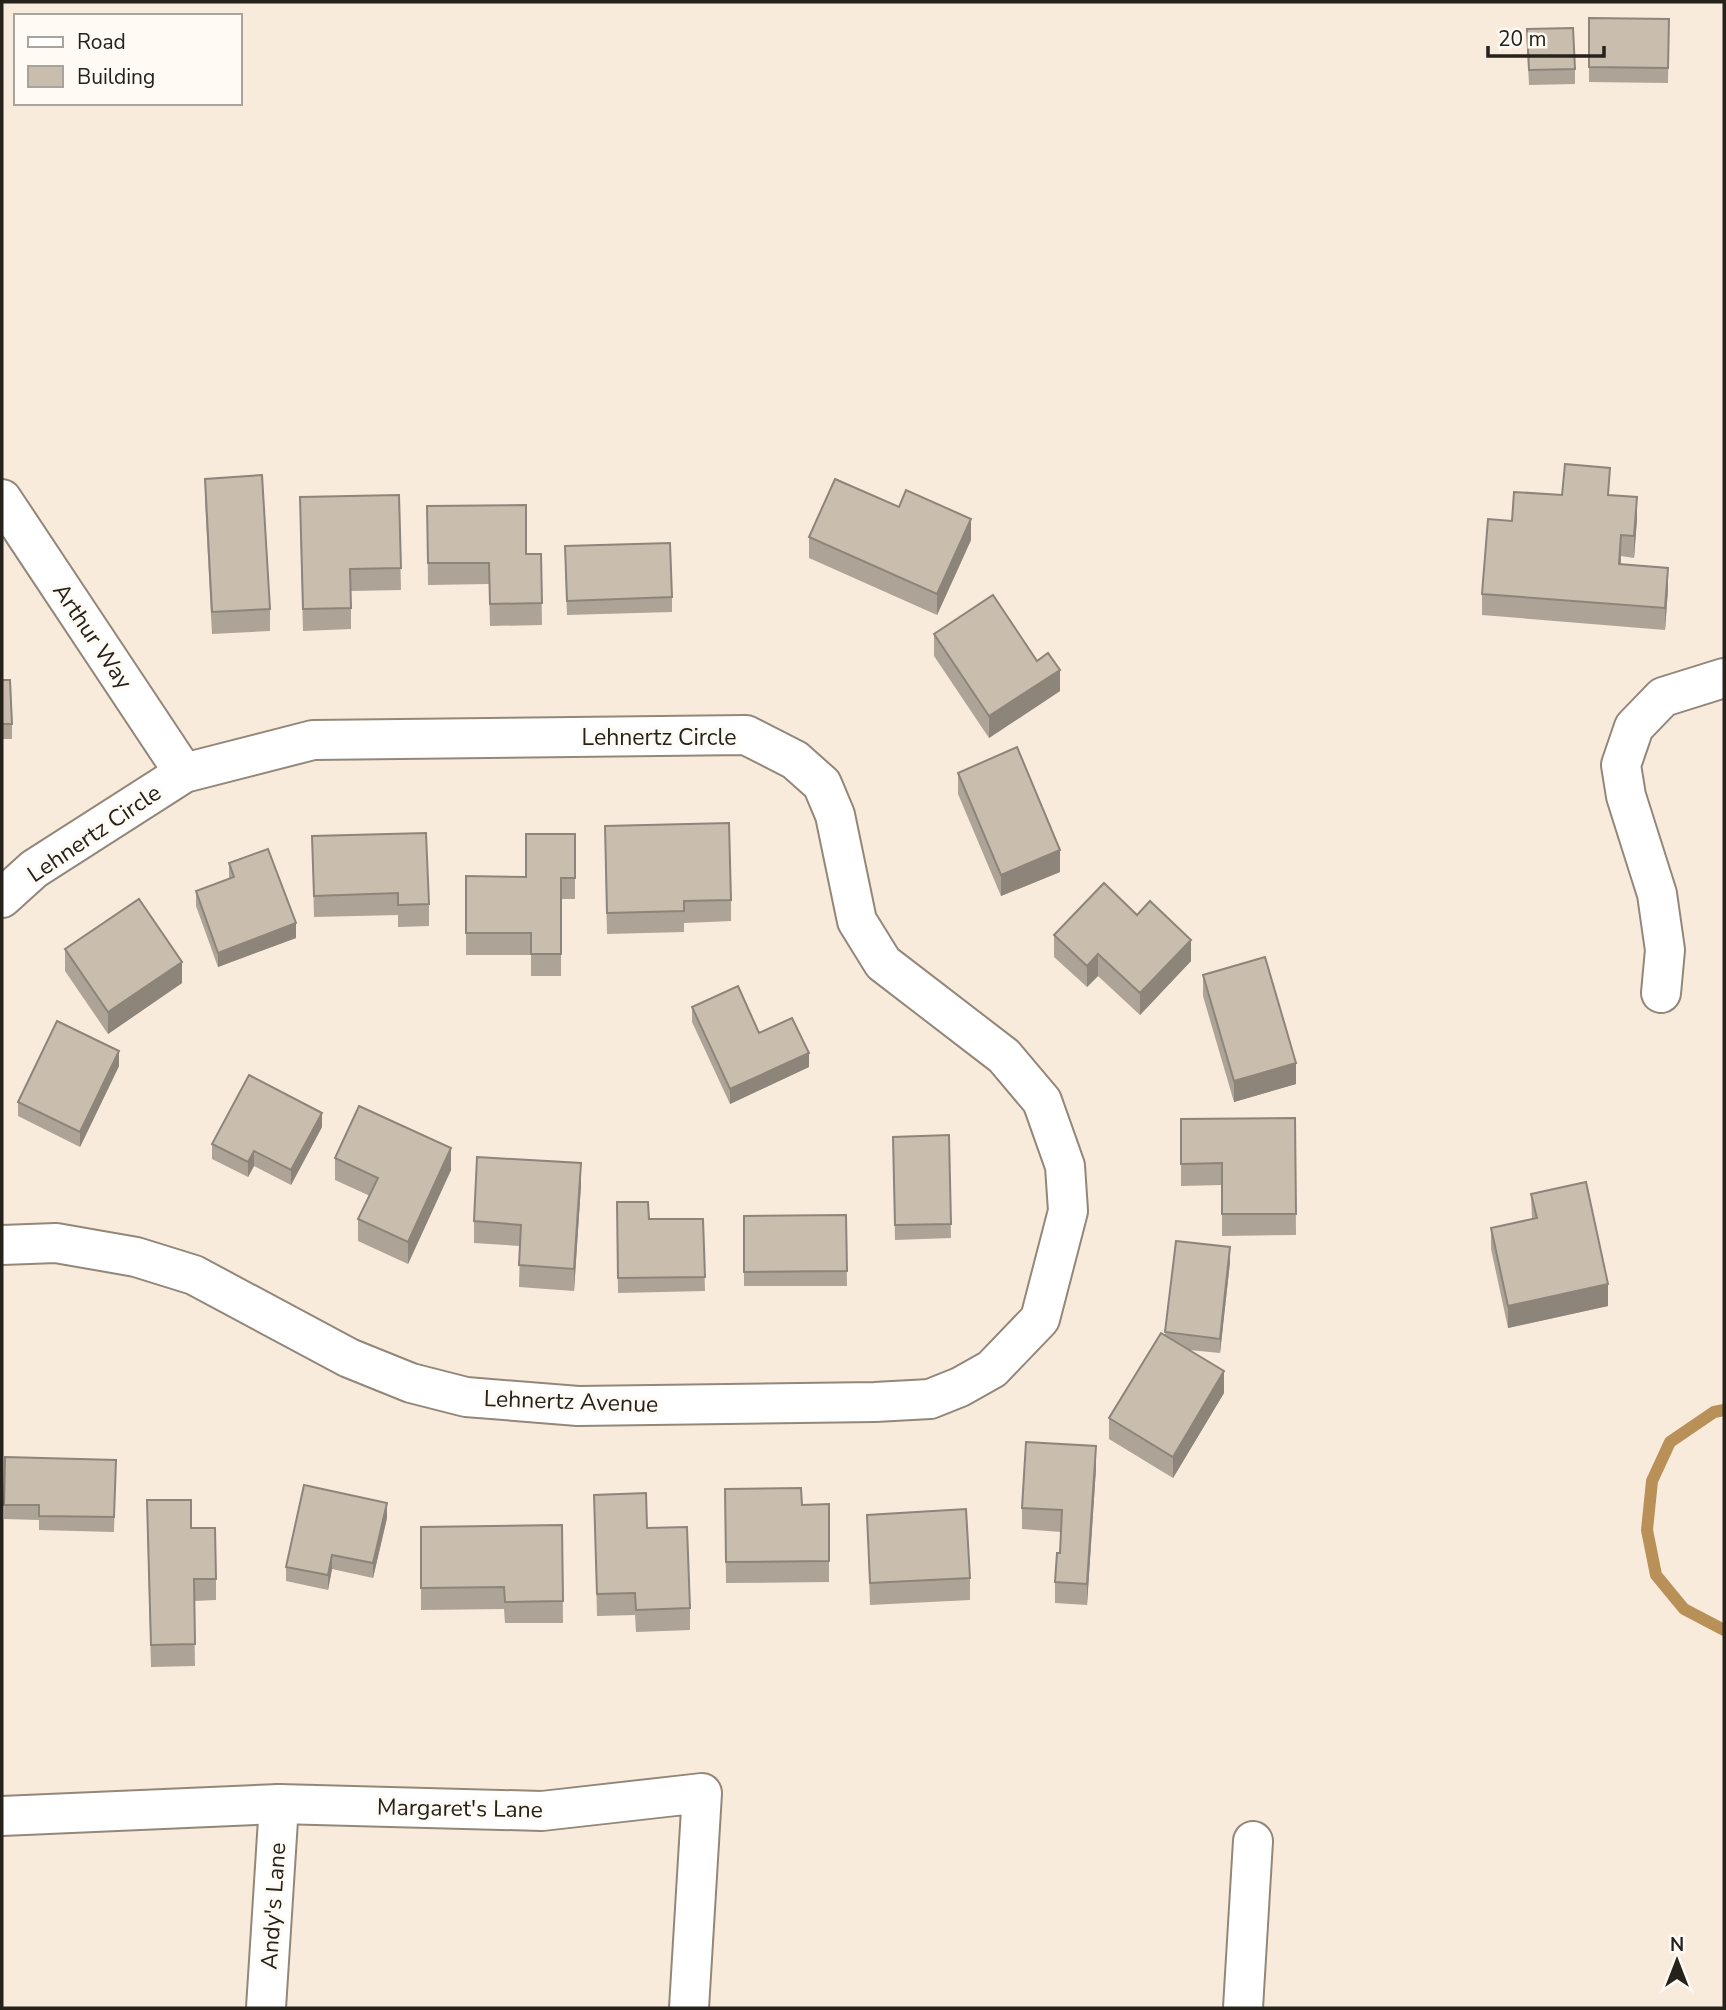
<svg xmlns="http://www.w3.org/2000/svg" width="1726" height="2010" font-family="'Nunito Sans',sans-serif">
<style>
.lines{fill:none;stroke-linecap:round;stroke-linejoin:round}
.stream{stroke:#b99058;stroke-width:12}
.minor-casing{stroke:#928779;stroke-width:42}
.minor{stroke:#fff;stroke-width:38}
.wall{fill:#ada396}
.shaded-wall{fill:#8d847a}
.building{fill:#c9bdae;stroke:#8d847a;stroke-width:2}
.labels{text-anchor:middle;stroke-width:6;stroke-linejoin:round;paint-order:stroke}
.street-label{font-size:23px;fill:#25211b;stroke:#fffaf4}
</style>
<rect width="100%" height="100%" fill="#f8ebdc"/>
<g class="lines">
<path class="stream" d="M1724 1410 1714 1412 1670 1442 1652 1481 1647 1530 1656 1575 1684 1609 1724 1630"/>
<g class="minor-casing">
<g id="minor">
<path d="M2 499 184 773"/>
<path d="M2 898 34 869 184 773 313 740 746 735 795 760 822 784 835 815 857 921 883 963 1004 1056 1042 1101 1065 1166 1068 1211 1040 1319 992 1369 960 1387 930 1399 875 1402 578 1406 466 1397 411 1383 349 1358 194 1275 136 1257 56 1243 2 1245"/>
<path d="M1661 993 1665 950 1657 894 1626 796 1621 765 1634 727 1663 697 1724 678"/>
<path d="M2 1816 279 1804 542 1811 702 1793 689 2008"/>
<path d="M266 2008 279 1804"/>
<path d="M1243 2008 1253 1841"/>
</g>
</g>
<use href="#minor" class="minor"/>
</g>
<g class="wall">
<path d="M1589 18 1669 19 1668 83 1589 82Z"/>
<path d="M1527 44 1575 69V84L1529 85Z"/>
<path d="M205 479 270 609V631L212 634 205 500Z"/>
<path d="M399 495 401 590 351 591V629L303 631 300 518Z"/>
<path d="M1562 495 1609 496 1637 519 1634 558 1621 556V564L1668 589 1665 630 1482 615V594L1512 521Z"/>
<path d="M427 506 526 554H541L542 625 490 626 489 584 428 585Z"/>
<path d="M809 537 971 540 937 615 809 558Z"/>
<path d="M565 561 672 597V612L567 615Z"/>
<path d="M934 634 1060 691 989 738 934 656Z"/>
<path d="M2 680 12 724V739H2Z"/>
<path d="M958 773 1060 872 1001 896 958 794Z"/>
<path d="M575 834V899H561V976H531V955H466V876L526 877Z"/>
<path d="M312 836 429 904V926L398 927V915L314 917Z"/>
<path d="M605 848 731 900V921L684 923V932L607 934Z"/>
<path d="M229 863 296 938 218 967 196 906V891L229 879Z"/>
<path d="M1137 915 1191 961 1140 1015 1098 976 1087 987 1054 957V935Z"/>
<path d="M65 949 182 983 108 1034 65 971Z"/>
<path d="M1203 975 1296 1084 1234 1102 1203 996Z"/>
<path d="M692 1007 759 1033 809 1067 730 1104 692 1022Z"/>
<path d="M119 1066 80 1147 18 1116V1102Z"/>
<path d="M1295 1118 1296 1235 1222 1236V1185L1181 1186V1119Z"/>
<path d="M322 1127 291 1185 254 1166 248 1177 212 1159V1144Z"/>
<path d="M949 1135 951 1238 895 1240 893 1137Z"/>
<path d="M335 1158 451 1170 408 1264 358 1241V1219L370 1196 335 1180Z"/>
<path d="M581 1185 574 1291 519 1287 520 1246 474 1243V1221Z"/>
<path d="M1531 1194 1608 1306 1508 1328 1491 1249V1228L1532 1219Z"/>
<path d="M617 1202 649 1219H703L705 1291 618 1293Z"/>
<path d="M846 1215 847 1286H744V1216Z"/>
<path d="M1176 1241 1230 1262 1220 1353 1189 1350 1224 1393 1173 1478 1109 1439V1418L1165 1335Z"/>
<path d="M5 1457 116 1460 114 1532 39 1530V1520L4 1519Z"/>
<path d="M1096 1468 1087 1605 1055 1603V1582L1060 1553 1061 1532 1022 1529V1508Z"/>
<path d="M725 1489 802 1505 829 1504V1582L726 1583Z"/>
<path d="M594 1495 647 1528 690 1608V1630L636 1632 635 1615 597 1616Z"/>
<path d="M867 1515 970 1578V1600L870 1605Z"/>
<path d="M387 1518 373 1578 332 1569 328 1590 286 1581V1567Z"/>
<path d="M147 1522 191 1528 216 1579V1600L194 1601 195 1666 151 1667Z"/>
<path d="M562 1525 563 1623H505L504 1609 421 1610V1527Z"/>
</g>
<g class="shaded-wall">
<path d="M1637 497V519L1634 558V536Z"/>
<path d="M971 519V540L937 615V594Z"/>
<path d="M1621 535V556L1619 585V564Z"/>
<path d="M1668 568V589L1665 630V608Z"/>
<path d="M1060 670V691L989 738V716Z"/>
<path d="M1060 850V872L1001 896V875Z"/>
<path d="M296 923V938L218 967V953Z"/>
<path d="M1191 940V961L1140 1015V993Z"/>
<path d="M1098 954V976L1087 987V966Z"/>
<path d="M182 962V983L108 1034V1012Z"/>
<path d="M119 1051V1066L80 1147V1132Z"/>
<path d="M809 1053V1067L730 1104V1089Z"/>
<path d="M1296 1063V1084L1234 1102V1081Z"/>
<path d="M322 1113V1127L291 1185V1170Z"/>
<path d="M451 1148V1170L408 1264V1242Z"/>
<path d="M254 1151V1166L248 1177V1162Z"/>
<path d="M581 1163V1185L574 1291V1269Z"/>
<path d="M1230 1247V1262L1220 1353V1339Z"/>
<path d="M1608 1284V1306L1508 1328V1306Z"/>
<path d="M1224 1371V1393L1173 1478V1457Z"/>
<path d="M1096 1446V1468L1087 1605V1584Z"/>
<path d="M387 1503V1518L373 1578V1563Z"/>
<path d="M332 1555V1569L328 1590V1575Z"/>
</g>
<g class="building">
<path d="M1589 18 1669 19 1668 68 1589 67Z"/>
<path d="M1573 28 1575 69 1529 70 1527 29Z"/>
<path d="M1565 464 1610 468 1608 495 1637 497 1634 536 1621 535 1619 564 1668 568 1665 608 1482 594 1488 519 1512 521 1514 492 1562 495Z"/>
<path d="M262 475 270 609 212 612 205 479Z"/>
<path d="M835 479 899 507 906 490 971 519 937 594 809 537Z"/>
<path d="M399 495 401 568 350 569 351 608 303 609 300 497Z"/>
<path d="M526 505V554H541L542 603 490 604 489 563H428L427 506Z"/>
<path d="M670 543 672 597 567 601 565 546Z"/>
<path d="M993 595 1037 661 1048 653 1060 670 989 716 934 634Z"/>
<path d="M2 680H10L12 724H2Z"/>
<path d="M1017 747 1060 850 1001 875 958 773Z"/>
<path d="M729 823 731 900 684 901V911L607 913 605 826Z"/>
<path d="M426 833 429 904 398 905V893L314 896 312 836Z"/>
<path d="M526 834H575V878H561V954H531V933H466V876L526 877Z"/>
<path d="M268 849 296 923 218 953 196 891 234 877 229 863Z"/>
<path d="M1104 883 1137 915 1150 901 1191 940 1140 993 1098 954 1087 966 1054 935Z"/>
<path d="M139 899 182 962 108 1012 65 949Z"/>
<path d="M1265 957 1296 1063 1234 1081 1203 975Z"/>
<path d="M738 986 759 1033 792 1018 809 1053 730 1089 692 1007Z"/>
<path d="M57 1021 119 1051 80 1132 18 1102Z"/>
<path d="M249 1075 322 1113 291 1170 254 1151 248 1162 212 1144Z"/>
<path d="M359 1106 451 1148 408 1242 358 1219 378 1178 335 1158Z"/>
<path d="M1295 1118 1296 1214H1222V1163L1181 1164V1119Z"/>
<path d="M949 1135 951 1224 895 1225 893 1137Z"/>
<path d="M477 1157 581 1163 574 1269 519 1265 521 1225 474 1221Z"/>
<path d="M1586 1182 1608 1284 1508 1306 1491 1228 1537 1218 1531 1194Z"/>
<path d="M617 1202H648L649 1219H703L705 1277 618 1278Z"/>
<path d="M846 1215 847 1271 744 1272V1216Z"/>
<path d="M1176 1241 1230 1247 1220 1339 1165 1332Z"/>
<path d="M1161 1333 1224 1371 1173 1457 1109 1418Z"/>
<path d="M1026 1442 1096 1446 1087 1584 1055 1582 1057 1553H1060L1062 1510 1022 1508Z"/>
<path d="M5 1457 116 1460 114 1517 39 1516V1505H4Z"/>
<path d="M304 1485 387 1503 373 1563 332 1555 328 1575 286 1567Z"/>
<path d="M801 1488 802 1505 829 1504V1561L726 1562 725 1489Z"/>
<path d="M646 1493 647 1528 687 1527 690 1608 636 1610 635 1593 597 1594 594 1495Z"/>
<path d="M147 1500H191V1528H215L216 1579H194L195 1644 151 1645Z"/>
<path d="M966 1509 970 1578 870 1583 867 1515Z"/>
<path d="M562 1525 563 1601 505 1602 504 1587 421 1588V1527Z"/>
</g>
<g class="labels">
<g class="street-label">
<text transform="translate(93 636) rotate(56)" y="8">Arthur Way</text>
<text x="659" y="745">Lehnertz Circle</text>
<text transform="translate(94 833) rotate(-34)" y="8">Lehnertz Circle</text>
<text transform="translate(571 1401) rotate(2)" y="8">Lehnertz Avenue</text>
<text transform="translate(460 1808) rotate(1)" y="8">Margaret's Lane</text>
<text transform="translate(273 1906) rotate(-86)" y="8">Andy's Lane</text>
</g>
</g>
<rect width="1726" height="2010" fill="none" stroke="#25211b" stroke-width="7"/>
<rect x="14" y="14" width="228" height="91" fill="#fffaf4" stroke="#a8a39d" stroke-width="2"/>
<rect x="28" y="37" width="35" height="10" fill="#ffffff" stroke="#a8a39d" stroke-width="2"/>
<text x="77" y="49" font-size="21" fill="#25211b">Road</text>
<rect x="28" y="66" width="35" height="21" fill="#c9bdae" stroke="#a8a39d" stroke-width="2"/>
<text x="77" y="84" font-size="21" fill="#25211b">Building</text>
<g transform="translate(1677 1961)" stroke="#fffaf4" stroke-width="5" paint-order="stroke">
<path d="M0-5L12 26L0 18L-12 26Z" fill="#25211b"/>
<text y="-10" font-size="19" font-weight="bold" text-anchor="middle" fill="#25211b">N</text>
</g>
<path d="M1488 46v10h116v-10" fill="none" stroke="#25211b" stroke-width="3.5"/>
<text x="1498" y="46" font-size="21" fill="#25211b" stroke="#fffaf4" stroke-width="5" paint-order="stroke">20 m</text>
</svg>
